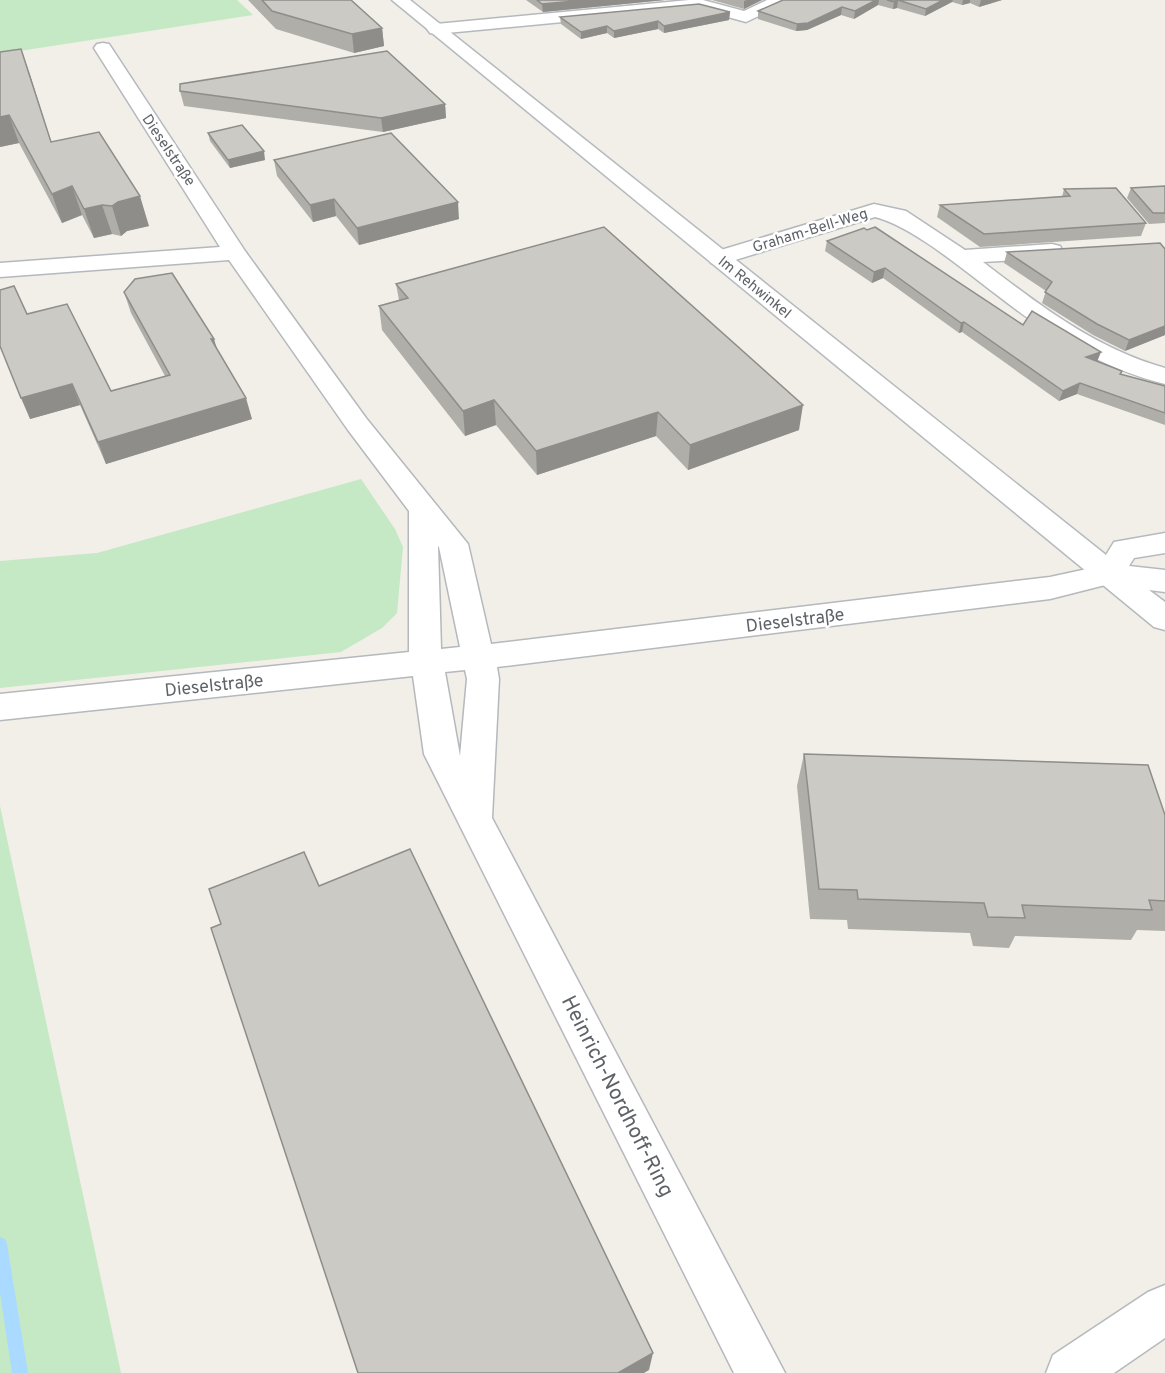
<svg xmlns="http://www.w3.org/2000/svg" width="1165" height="1373" font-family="Overpass,sans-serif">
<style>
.green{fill:#c5e8c5}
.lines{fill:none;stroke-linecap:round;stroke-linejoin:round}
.stream{fill:#aadaff;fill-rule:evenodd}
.street-casing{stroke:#b5b8bc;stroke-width:3}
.secondary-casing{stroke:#b6babf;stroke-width:3}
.street{fill:#fff;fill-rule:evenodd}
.secondary{fill:#fff;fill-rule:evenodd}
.wall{fill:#afaea9}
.shaded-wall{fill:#8f8d8a}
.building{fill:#cccac5;stroke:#8f8d8a;stroke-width:1.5}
.labels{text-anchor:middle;stroke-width:5;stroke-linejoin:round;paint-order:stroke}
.far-street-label{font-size:15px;fill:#5f6368;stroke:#fff}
.street-label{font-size:18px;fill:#5f6368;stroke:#fff}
.near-street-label{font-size:21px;fill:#5f6368;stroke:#fff}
</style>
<rect width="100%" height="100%" fill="#f1efe8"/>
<g class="green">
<path d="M0 0H237L253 15 0 54Z"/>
<path d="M361 479 395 529 403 547 397 613 382 628 341 652 0 688V561L97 553Z"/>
<path d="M0 806 121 1373H0Z"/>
</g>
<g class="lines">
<path class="stream" d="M0 1237 5 1239 7 1244 28 1373H12L0 1293Z"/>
<g class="street-casing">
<g id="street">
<path d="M689 0H703L744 11 767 0H788L786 3 746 22 699 9 436 34 430 33 427 29 430 25 436 24Z"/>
<path d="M103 43 109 44 245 251 366 418 468 544 491 644 1050 577 1110 564 1121 567 1125 574 1121 581 1050 599 497 667 499 679 492 818 785 1373H734L424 754 413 676 0 720V694L409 652V511L348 430 229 260 0 277V263L220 247 94 48 97 44ZM438 546 439 547 460 647 441 649ZM465 670 467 679 460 756 445 672Z"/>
<path d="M874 204 906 211 965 250 1052 244 1060 246 1063 251 1060 256 1052 258 983 262C1039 305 1096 349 1165 368V384C1101 368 1048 335 997 295 965 271 912 226 875 217L719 265 711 263 708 258 711 253Z"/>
<path d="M1165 1285V1338L1114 1373H1046L1053 1355 1148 1292Z"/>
</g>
</g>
<g class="secondary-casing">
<path id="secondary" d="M392 0H410L1106 555 1114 542 1165 533V553L1134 558 1129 566 1165 570V592L1149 590 1165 602V630L1154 627Z"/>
</g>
<use href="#street" class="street"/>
<use href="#secondary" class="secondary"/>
</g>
<g class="wall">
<path d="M248 0H351L382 28 384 46 354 53 276 29Z"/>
<path d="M526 0H665L543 12Z"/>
<path d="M712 0H762L744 9Z"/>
<path d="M783 0H1002L979 7 970 3 962 5 952 2 925 16 897 8 893 9 878 5 854 19 841 15 807 30 796 31 758 19V11Z"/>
<path d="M730 12 729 20 664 33 658 29 614 38 607 33 581 39 561 24 560 17Z"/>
<path d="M0 52 30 75 51 142 149 226 127 231 121 236 112 234 94 238 82 215 62 223 19 143 0 147Z"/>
<path d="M180 91 445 104 446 118 383 132 184 106Z"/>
<path d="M208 133 265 160 230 168 210 141Z"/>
<path d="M274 160 459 219 359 245 336 216 313 222 277 176Z"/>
<path d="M1165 186V223L1149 224 1127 198 1131 188Z"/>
<path d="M1064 189 1146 223 1141 236 980 247 937 217 940 205 1062 197Z"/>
<path d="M827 241 1023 325 1097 362 1122 371 1121 375 1165 386V425L1077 394 1059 401 962 332 959 333 883 278 872 283 825 251Z"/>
<path d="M1165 249V335L1125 351 1093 335 1042 303 1046 291 1004 263 1007 252Z"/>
<path d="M396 284 799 430 688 470 656 436 537 475 496 425 465 436 382 330 379 306 399 300Z"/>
<path d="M124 292 217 350 252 419 106 464 80 405 30 419 27 314 111 391 165 376 131 313Z"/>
<path d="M804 754 1165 815V931L1137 930 1131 940 1015 936 1009 948 973 946 970 933 848 929 847 920 810 919 797 786Z"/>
</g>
<g class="shaded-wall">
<path d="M586 0H665L543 12 542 4Z"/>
<path d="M747 0H762L744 9V1Z"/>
<path d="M876 0H879L878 5 854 19 855 11Z"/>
<path d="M898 0 897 8 893 9 894 2Z"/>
<path d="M943 0H953L952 2 925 16 926 9Z"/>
<path d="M963 0H970V3L962 5Z"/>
<path d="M981 0H1002L979 7Z"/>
<path d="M842 7 841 15 807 30 796 31 797 24Z"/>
<path d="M730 12 729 20 664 33V26Z"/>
<path d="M658 21V29L614 38V31Z"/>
<path d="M607 26V33L581 39V32Z"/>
<path d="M382 28 384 46 354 53 352 34Z"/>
<path d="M21 49 30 75 60 171 51 142Z"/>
<path d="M445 104 446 118 383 132 381 118Z"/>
<path d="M9 115 19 143 0 147V117Z"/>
<path d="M264 151 265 160 230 168 228 160Z"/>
<path d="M72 186 82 215 62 223 52 194Z"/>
<path d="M140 196 149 226 127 231 121 236 112 206 118 202Z"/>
<path d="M334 199 336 216 313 222 310 205Z"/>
<path d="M458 202 459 219 359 245 357 228Z"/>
<path d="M102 205 112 234 94 238 84 209Z"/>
<path d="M885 268 883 278 872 283 874 272Z"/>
<path d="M964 322 962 332 959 333 961 323Z"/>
<path d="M1165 326V335L1125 351 1129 340Z"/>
<path d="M211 339H214L220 359Z"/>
<path d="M1101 352 1097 362 1086 357Z"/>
<path d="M1080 383 1077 394 1059 401 1063 391Z"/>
<path d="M72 384 80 405 30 419 21 398Z"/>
<path d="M246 398 252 419 106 464 98 442Z"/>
<path d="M494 400 496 425 465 436 463 411Z"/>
<path d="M803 405 799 430 688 470 690 445Z"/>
<path d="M658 412 656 436 537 475 536 451Z"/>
<path d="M653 1353 649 1370 644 1373H618Z"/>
</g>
<g class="building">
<path d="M262 0H351L382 28 352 34 272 11Z"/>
<path d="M537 0H586L542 4Z"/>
<path d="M783 0H876L855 11 842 7 808 23 797 24 758 11Z"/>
<path d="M887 0H943L926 9 898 0 894 2Z"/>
<path d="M699 4 730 12 664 26 658 21 614 31 607 26 581 32 560 17Z"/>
<path d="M21 49 51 142 99 132 140 196 118 202 112 206 102 205 84 209 72 186 52 194 9 115 0 117V52Z"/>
<path d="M387 51 445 104 381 118 180 91V84Z"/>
<path d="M242 125 264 151 228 160 208 133Z"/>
<path d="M391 133 458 202 357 228 334 199 310 205 274 160Z"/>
<path d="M1165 186V213H1153L1131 188Z"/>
<path d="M1116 188 1146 223 984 234 940 205 1070 196 1064 189Z"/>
<path d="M604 227 803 405 690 445 658 412 536 451 494 400 463 411 379 306 408 298 396 284Z"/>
<path d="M875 227 1023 325 1032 311 1101 352 1086 357 1122 371 1120 374 1165 386V413L1080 383 1063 391 964 322 961 323 885 268 874 272 827 241 864 228 867 230Z"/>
<path d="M1160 243 1165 249V326L1129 340 1097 324 1045 292 1052 282 1007 252Z"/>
<path d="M172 273 214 339H211L246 398 98 442 72 384 21 398 0 346V290L14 286 27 314 67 304 111 391 170 375 124 292 135 279Z"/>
<path d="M804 754 1148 765 1165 815V901L1149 900 1152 910 1022 905 1025 918 988 917 984 903 858 899 857 890 819 889Z"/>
<path d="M410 849 653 1353 618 1373H358L211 928 221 924 209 889 304 852 319 886Z"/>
</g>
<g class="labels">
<g class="far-street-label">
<text transform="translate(169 150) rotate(56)" y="5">Dieselstraße</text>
<text transform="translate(810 230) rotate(-17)" y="5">Graham-Bell-Weg</text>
<text transform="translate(755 287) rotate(39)" y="5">Im Rehwinkel</text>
</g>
<g class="street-label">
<text transform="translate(795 620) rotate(-7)" y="6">Dieselstraße</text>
<text transform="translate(214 685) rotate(-6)" y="6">Dieselstraße</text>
</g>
<g class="near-street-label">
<text transform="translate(618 1096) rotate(63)" y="7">Heinrich-Nordhoff-Ring</text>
</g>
</g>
</svg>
